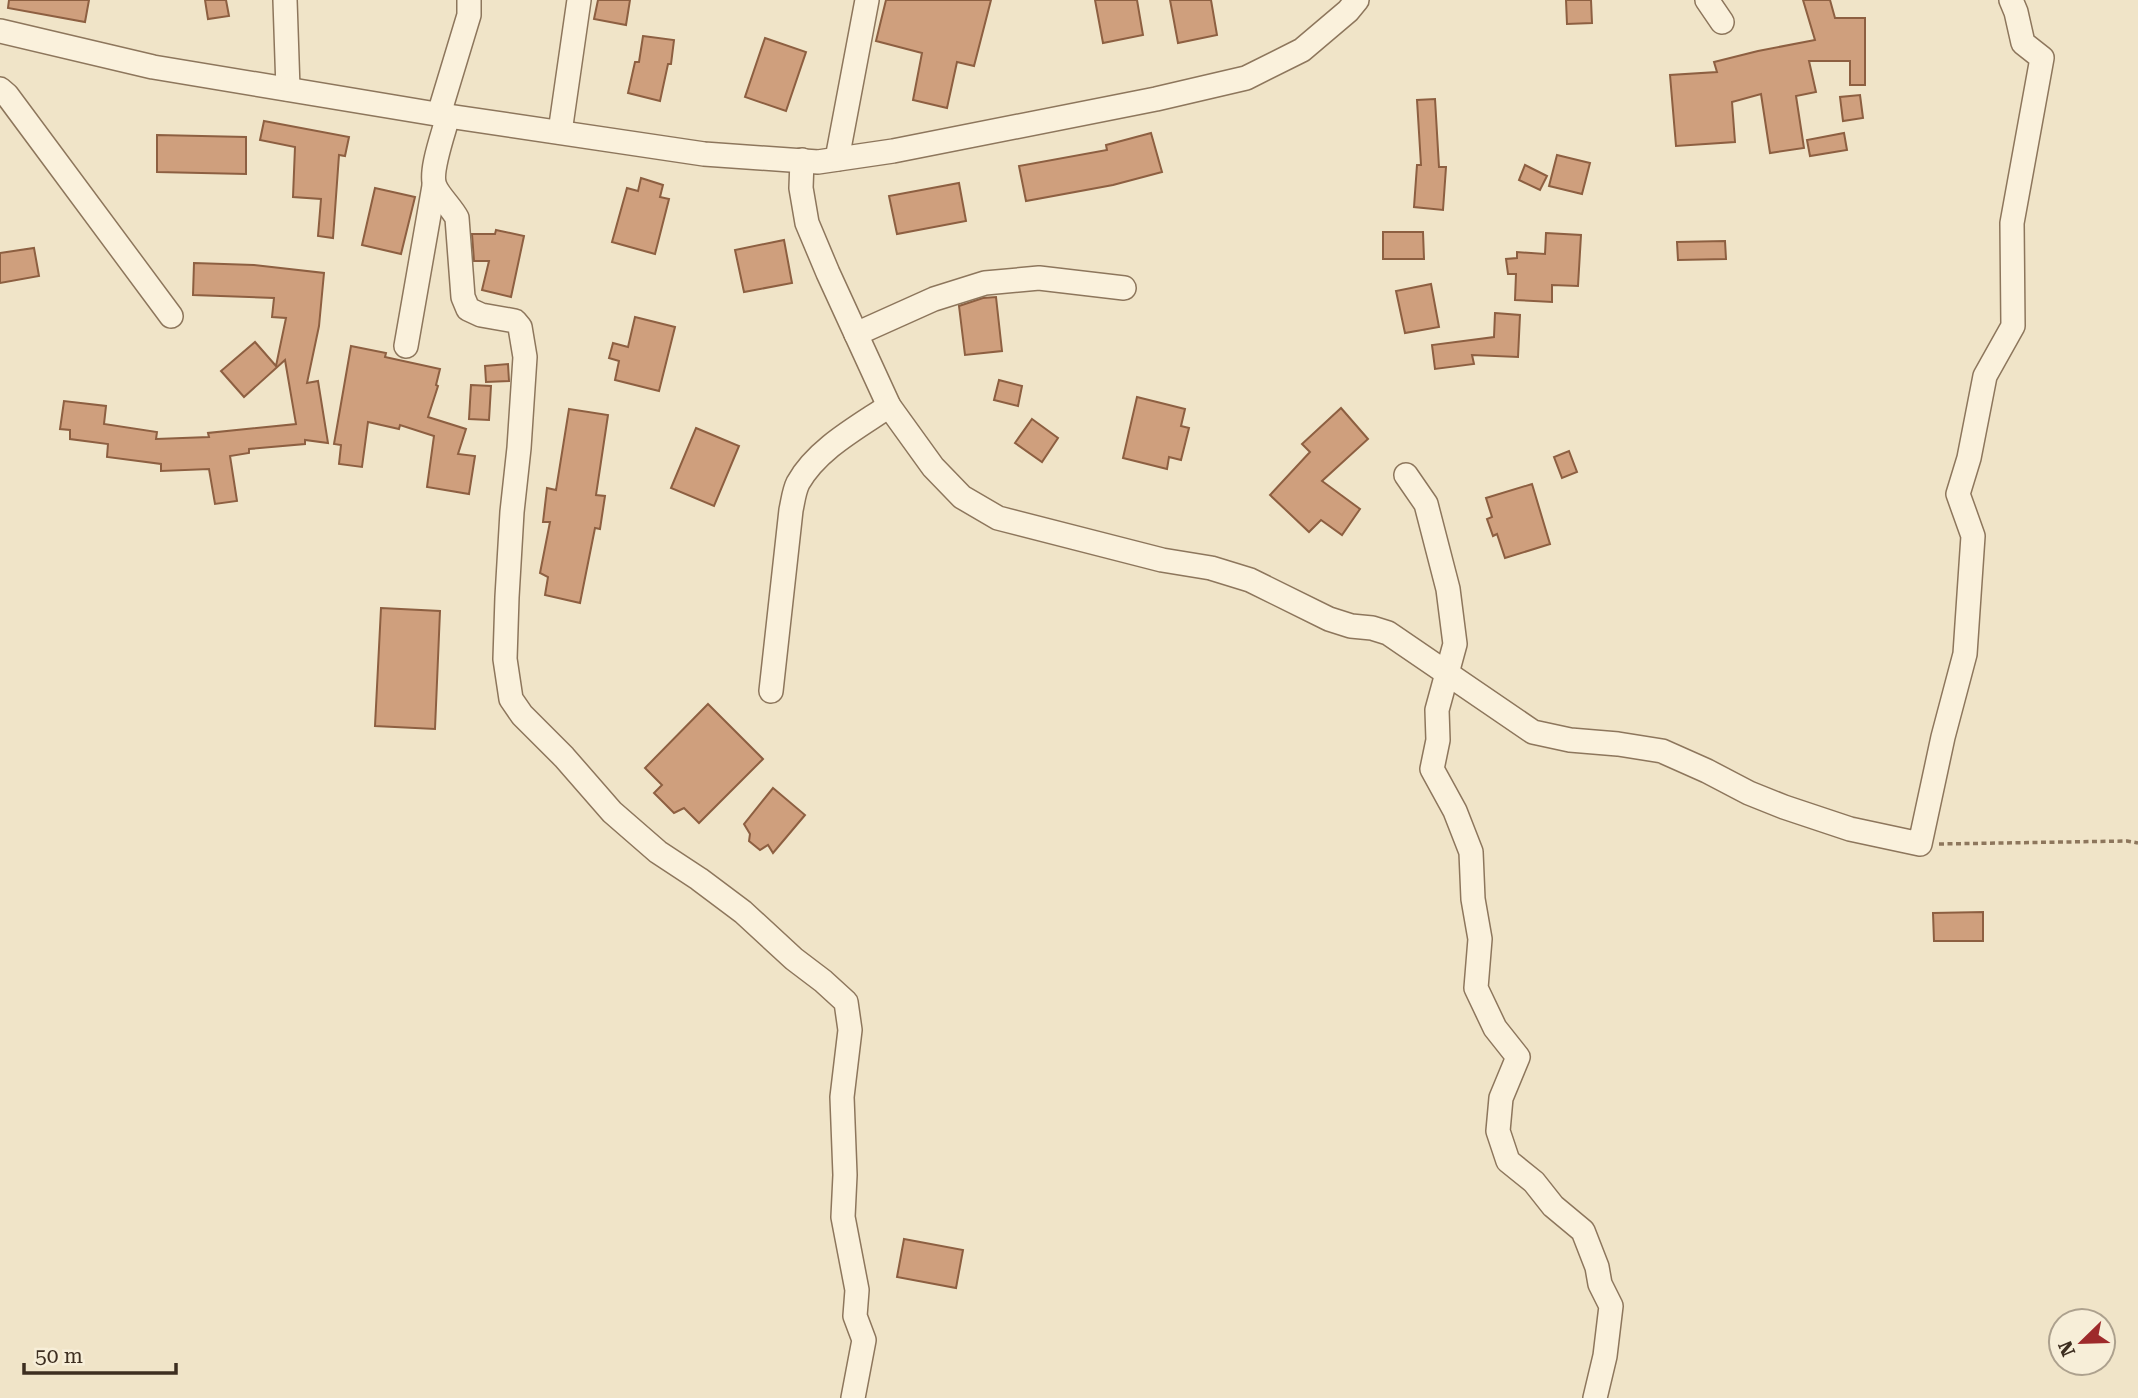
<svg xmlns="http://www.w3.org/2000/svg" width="2138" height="1398" font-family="'Roboto Serif',serif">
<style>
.building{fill:#cf9f7d;stroke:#8d5f41;stroke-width:2}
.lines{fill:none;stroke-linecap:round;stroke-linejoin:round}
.minor-casing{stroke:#8d765c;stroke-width:26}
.path{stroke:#8d765c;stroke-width:3.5;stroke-dasharray:5 3.5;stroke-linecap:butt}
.minor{stroke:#faf1dc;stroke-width:23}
</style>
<rect width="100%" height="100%" fill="#f0e4c8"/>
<g class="building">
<path d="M9 0H89L85 22 8 8Z"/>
<path d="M205 0H226L229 16 208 19Z"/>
<path d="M598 0H630L626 25 594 19Z"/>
<path d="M886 0H991L974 66 957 62 947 108 913 100 922 53 876 41Z"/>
<path d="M1095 0H1137L1143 35 1103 43Z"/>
<path d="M1170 0H1211L1217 35 1178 43Z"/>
<path d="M1566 0H1591L1592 23 1567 24Z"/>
<path d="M1803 0H1830L1835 18H1865V85H1850V61H1809L1816 92 1796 96 1804 148 1770 153 1761 94 1732 102 1735 142 1676 146 1670 75 1717 72 1714 62 1758 51 1815 40Z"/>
<path d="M643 36 674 40 671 64H668L660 101 628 93 635 62H639Z"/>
<path d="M765 38 806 52 786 111 745 97Z"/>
<path d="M1860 95 1863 118 1843 121 1840 97Z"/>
<path d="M1435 99 1439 167H1446L1443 210 1414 207 1417 165H1421L1417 100Z"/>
<path d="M264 121 349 137 345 156 339 155 333 238 318 236 321 199 293 197 295 147 260 140Z"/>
<path d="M1151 133 1162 172 1113 185 1026 201 1019 166 1107 150 1106 145Z"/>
<path d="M1844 133 1847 150 1810 156 1807 140Z"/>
<path d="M157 135 246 137V174L157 172Z"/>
<path d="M1557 155 1590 163 1582 194 1549 186Z"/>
<path d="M1525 165 1547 176 1540 190 1519 180Z"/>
<path d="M641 178 663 185 660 197 669 199 655 254 612 242 627 188 638 191Z"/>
<path d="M959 183 966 221 897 234 889 196Z"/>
<path d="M375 188 415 197 401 254 362 245Z"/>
<path d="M496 230 524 236 511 297 482 290 489 261H474L472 234H495Z"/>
<path d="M1383 232H1423L1424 259H1383Z"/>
<path d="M1546 233 1581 235 1578 286 1552 285V302L1515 300 1516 274H1508L1506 259 1517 258V252L1545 254Z"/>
<path d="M784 240 792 283 744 292 735 250Z"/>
<path d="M1725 241 1726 259 1678 260 1677 242Z"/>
<path d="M34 248 39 276 0 283V253Z"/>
<path d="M194 263 254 265 324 273 319 326 307 383 318 381 328 443 305 440V444L249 449V453L230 456 237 501 215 504 209 469 161 471V464L107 457 108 444 70 439V430L60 429 64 401 106 406 104 424 157 432 156 439 209 437 208 433 296 424 285 360 244 397 221 371 255 342 276 366 286 318 272 317 274 298 193 295Z"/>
<path d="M1431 284 1439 327 1405 333 1396 291Z"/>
<path d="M996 297 1002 351 965 355 959 306 983 298Z"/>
<path d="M1495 313 1520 315 1518 357 1472 355 1474 364 1435 369 1432 345 1494 337Z"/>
<path d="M635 317 675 327 659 391 615 380 619 361 609 358 613 343 628 347Z"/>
<path d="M351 346 386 353 385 357 440 369 436 385 438 386 428 417 466 429 458 454 475 456 469 494 427 487 434 436 400 425 399 429 368 422 362 467 339 464 341 445 334 444Z"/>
<path d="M508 364 509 381 486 382 485 366Z"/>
<path d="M999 380 1022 386 1018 406 994 400Z"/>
<path d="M471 385 491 386 489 420 469 419Z"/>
<path d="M1137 397 1185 409 1181 426 1189 428 1181 460 1169 457 1167 469 1123 458Z"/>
<path d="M1341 408 1368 439 1322 481 1360 509 1342 535 1321 520 1309 532 1270 495 1310 452 1302 444Z"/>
<path d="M569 409 608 415 596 495 605 496 600 529 595 528 580 603 545 595 548 577 540 573 550 522H543L547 488 556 490Z"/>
<path d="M1032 419 1058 438 1042 462 1015 443Z"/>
<path d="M696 428 739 446 714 506 671 488Z"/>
<path d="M1569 451 1577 472 1562 478 1554 457Z"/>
<path d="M1532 484 1550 544 1505 558 1497 534 1493 536 1487 519 1492 517 1486 498Z"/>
<path d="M381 608 440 611 435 729 375 726Z"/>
<path d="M708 704 763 759 699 823 684 808 674 813 654 793 662 785 645 768Z"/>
<path d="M773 788 805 815 773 853 768 845 760 850 749 841 750 834 744 824Z"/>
<path d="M1983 912V941H1934L1933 913Z"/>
<path d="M904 1239 963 1250 956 1288 897 1277Z"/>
</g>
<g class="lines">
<g class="minor-casing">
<g id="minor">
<path d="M285 0 288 89"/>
<path d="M1707 0 1722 22"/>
<path d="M0 31 153 67 448 116 704 154 818 162 893 151 1156 99 1246 78 1302 50 1348 11 1357 0"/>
<path d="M0 89 7 95 171 316"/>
<path d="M439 114 469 15V0"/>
<path d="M448 116C444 132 429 172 435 186 438 195 452 208 457 218L463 297 468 309 481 315 515 321 520 327 525 357 519 448 512 512 507 597 505 659 511 699 522 715 564 757 612 812 658 852 699 879 743 912 794 959 823 981 846 1002 850 1030 842 1097 845 1175 843 1217 857 1290 855 1316 864 1340 853 1398"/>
<path d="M560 132 579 0"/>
<path d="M837 159 867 0"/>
<path d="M802 160 801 188 807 223 828 273 889 406 933 467 962 497 998 518 1162 560 1211 568 1250 580 1329 619 1351 626 1372 628 1388 633 1533 732 1570 740 1618 744 1662 751 1707 771 1749 793 1784 807 1850 829 1920 844 1943 737 1965 654 1973 536 1958 494 1969 458 1985 376 2013 326 2012 223 2042 58 2023 43 2016 12 2011 0"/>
<path d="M856 334 934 299 985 283 1039 278 1124 288"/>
<path d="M406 346 434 186"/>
<path d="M1406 475 1426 504 1448 589 1455 644 1437 710 1438 740 1432 769 1455 811 1471 852 1473 899 1480 939 1476 988 1495 1028 1518 1057 1501 1098 1498 1131 1508 1161 1534 1182 1553 1206 1583 1231 1597 1267 1600 1284 1611 1306 1605 1356 1595 1398"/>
<path d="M771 691 791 510C793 501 794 491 798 483 817 449 858 427 889 406"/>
</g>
</g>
<path class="path" d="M1939 844 2127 841 2138 843"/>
<use href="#minor" class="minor"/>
</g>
<g transform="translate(2082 1342) rotate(247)"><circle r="33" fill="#f7eed8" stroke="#ada18e" stroke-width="2"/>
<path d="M0-5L12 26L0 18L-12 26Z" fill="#9e2a2b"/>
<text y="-10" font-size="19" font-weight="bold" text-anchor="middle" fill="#3d2e20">N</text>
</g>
<path d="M24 1363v10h152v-10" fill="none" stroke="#3d2e20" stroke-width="3.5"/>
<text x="35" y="1363" font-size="21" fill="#3d2e20" stroke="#f7eed8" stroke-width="5" paint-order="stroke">50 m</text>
</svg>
